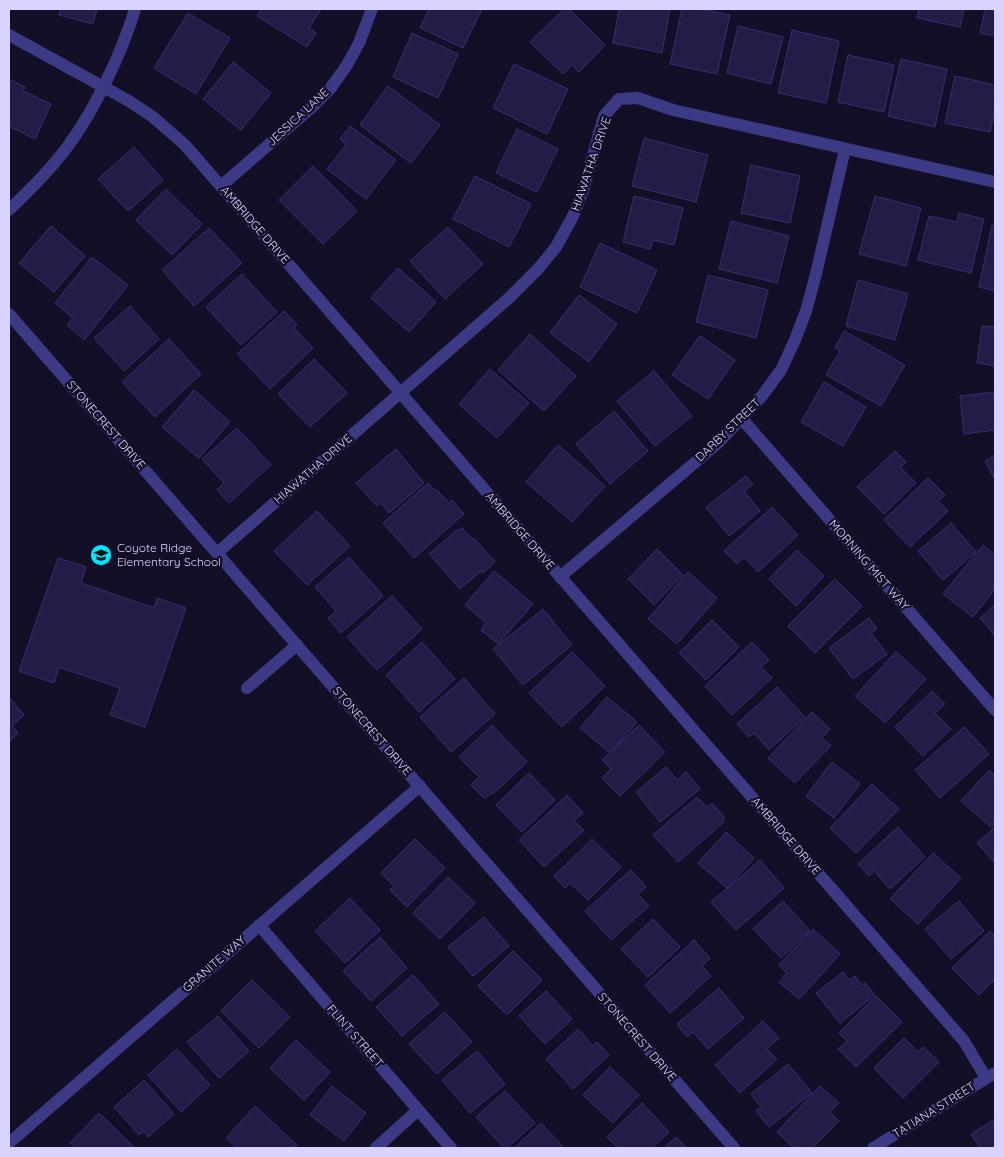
<svg xmlns="http://www.w3.org/2000/svg" width="1004" height="1157" font-family="Quicksand,sans-serif">
<style>
.building{fill:#241b47;stroke:#3b2d73}
.lines{fill:none;stroke-linecap:round;stroke-linejoin:round}
.minor{stroke:#3d3a85;stroke-width:12}
.labels{text-anchor:middle;stroke-width:4.5;stroke-linejoin:round;paint-order:stroke}
.street-label{font-size:12px;fill:#d9d4ff;stroke:#130f26}
.poi-label{font-size:12px;fill:#d9d4ff;stroke:#130f26;text-anchor:start}
</style>
<rect width="100%" height="100%" fill="#130f26"/>
<g class="building">
<path d="M61 9H97L93 24 59 15Z"/>
<path d="M262 9H321L309 28 316 33 307 47 257 16Z"/>
<path d="M429 9H482L463 48 420 28Z"/>
<path d="M564 9H569L605 45 579 72 572 65 563 74 530 42Z"/>
<path d="M619 9H670L662 53 613 43Z"/>
<path d="M682 9H700L730 15 717 74 670 64Z"/>
<path d="M919 9H964L960 27 917 18Z"/>
<path d="M985 9H995V36L980 33Z"/>
<path d="M188 13 230 38 196 94 154 68Z"/>
<path d="M738 26 783 37 771 84 727 73Z"/>
<path d="M792 30 839 41 826 103 778 93Z"/>
<path d="M412 33 458 54 438 98 393 77Z"/>
<path d="M848 55 894 65 884 112 838 102Z"/>
<path d="M901 59 947 69 935 127 888 116Z"/>
<path d="M233 62 271 93 241 130 203 99Z"/>
<path d="M514 64 568 89 547 134 493 108Z"/>
<path d="M955 76 995 85V108L990 132 945 123Z"/>
<path d="M9 79 25 87 23 91 51 104 35 139 9 126Z"/>
<path d="M388 86 440 125 411 163 360 125Z"/>
<path d="M350 126 396 160 366 199 327 169 346 145 340 139Z"/>
<path d="M517 129 558 149 537 192 496 173Z"/>
<path d="M644 138 708 155 696 202 632 186Z"/>
<path d="M134 147 163 180 128 211 98 179Z"/>
<path d="M751 165 800 176 790 223 741 213Z"/>
<path d="M313 166 357 211 323 244 279 200Z"/>
<path d="M475 176 531 204 509 247 453 219Z"/>
<path d="M166 189 202 224 172 255 136 220Z"/>
<path d="M634 196 683 208 674 245 653 240 650 249 623 242Z"/>
<path d="M875 196 921 208 906 266 859 254Z"/>
<path d="M959 213 984 219 971 273 918 260 929 216 957 222Z"/>
<path d="M731 221 789 236 777 283 719 269Z"/>
<path d="M992 225 995 226V291L979 287Z"/>
<path d="M51 226 85 256 54 292 19 263Z"/>
<path d="M448 227 483 264 445 299 410 261Z"/>
<path d="M209 228 242 263 194 306 162 270Z"/>
<path d="M600 243 657 270 637 313 580 287Z"/>
<path d="M92 257 128 285 84 340 67 325 73 318 55 303Z"/>
<path d="M398 268 436 302 409 332 371 298Z"/>
<path d="M242 274 277 312 241 345 206 307Z"/>
<path d="M708 275 768 290 756 338 696 322Z"/>
<path d="M858 280 908 294 895 340 846 326Z"/>
<path d="M579 295 617 324 589 362 550 333Z"/>
<path d="M130 306 159 339 124 371 94 338Z"/>
<path d="M284 311 297 325 294 328 313 348 270 389 237 354Z"/>
<path d="M982 326 995 327V366L977 363Z"/>
<path d="M844 331 905 365 881 406 826 375 840 351 835 348Z"/>
<path d="M530 334 576 376 544 411 498 370Z"/>
<path d="M700 336 735 360 708 399 672 375Z"/>
<path d="M169 339 201 374 155 417 122 382Z"/>
<path d="M314 359 347 393 310 427 278 394Z"/>
<path d="M490 369 529 403 497 438 459 404Z"/>
<path d="M654 371 692 416 655 446 617 401Z"/>
<path d="M824 382 866 407 843 446 801 422Z"/>
<path d="M194 390 230 422 199 458 162 427Z"/>
<path d="M995 392V430L964 434 960 396Z"/>
<path d="M614 411 648 451 610 484 576 444Z"/>
<path d="M237 428 271 465 229 503 217 490 224 483 202 459Z"/>
<path d="M558 445 605 486 572 522 526 482Z"/>
<path d="M396 449 424 483 389 513 381 503 377 506 356 483Z"/>
<path d="M895 451 906 462 900 467 916 483 884 514 857 487Z"/>
<path d="M995 455V480L985 461Z"/>
<path d="M746 476 753 484 744 491 760 511 729 536 706 507Z"/>
<path d="M928 478 945 495 938 501 948 511 910 547 884 520Z"/>
<path d="M428 483 434 490 436 489 449 503 452 500 464 514 414 558 383 523Z"/>
<path d="M772 507 798 535 758 572 744 557 737 564 724 551Z"/>
<path d="M317 511 350 546 307 585 274 551Z"/>
<path d="M951 523 976 552 943 580 918 551Z"/>
<path d="M462 528 472 539 474 538 495 562 483 573 481 571 460 589 429 554 458 529 459 530Z"/>
<path d="M983 545 995 555V589L973 617 943 594Z"/>
<path d="M657 549 683 575 654 605 628 579Z"/>
<path d="M797 550 824 576 796 606 769 579Z"/>
<path d="M349 557 383 596 341 633 328 618 336 611 315 587Z"/>
<path d="M58 558 86 567 81 583 154 608 157 598 186 608 145 727 110 715 120 688 59 667 54 683 19 671Z"/>
<path d="M494 571 533 604 498 644 481 630 486 623 465 605Z"/>
<path d="M688 572 717 598 677 644 648 619Z"/>
<path d="M835 579 862 606 815 653 788 626Z"/>
<path d="M392 596 422 629 377 670 347 637Z"/>
<path d="M995 605V636L980 618Z"/>
<path d="M543 609 572 645 523 685 493 649Z"/>
<path d="M869 618 877 629 871 633 887 654 853 679 829 648Z"/>
<path d="M712 620 739 647 706 680 679 653Z"/>
<path d="M422 642 455 679 419 712 386 675Z"/>
<path d="M752 642 769 660 761 667 772 678 732 715 705 686Z"/>
<path d="M572 652 605 686 562 727 529 693Z"/>
<path d="M896 652 926 679 885 723 855 696Z"/>
<path d="M464 678 495 714 451 752 420 717Z"/>
<path d="M777 687 805 717 769 750 754 733 749 737 737 724Z"/>
<path d="M932 691 945 704 935 713 951 729 923 756 895 727Z"/>
<path d="M9 697 24 715 12 726 18 733 9 742Z"/>
<path d="M607 697 637 722 610 753 580 728Z"/>
<path d="M812 712 830 729 822 738 831 746 795 783 768 758Z"/>
<path d="M492 725 527 762 493 794 491 793 485 799 471 785 479 777 459 757Z"/>
<path d="M639 725 665 752 620 796 602 778 611 769 602 760Z"/>
<path d="M964 727 989 754 940 798 915 770Z"/>
<path d="M832 762 860 784 834 818 806 796Z"/>
<path d="M666 767 677 780 686 772 700 789 660 822 636 792Z"/>
<path d="M989 770 995 776V822L991 827 961 801Z"/>
<path d="M529 773 555 800 522 832 496 805Z"/>
<path d="M872 784 899 809 856 853 830 828Z"/>
<path d="M567 795 583 813 574 821 584 830 544 867 519 840Z"/>
<path d="M697 797 707 807 712 803 725 818 723 820 724 822 678 862 653 835Z"/>
<path d="M898 827 925 857 890 889 874 871 869 876 858 864Z"/>
<path d="M995 827V863L977 843Z"/>
<path d="M726 832 754 858 727 888 698 863Z"/>
<path d="M415 839 445 868 407 907 390 890 394 886 381 873Z"/>
<path d="M592 839 621 867 588 900 570 883 565 888 554 876Z"/>
<path d="M933 853 961 878 918 924 890 899Z"/>
<path d="M760 860 784 888 736 930 711 902Z"/>
<path d="M631 870 646 887 638 894 649 906 611 940 585 911Z"/>
<path d="M448 877 475 903 440 939 413 913Z"/>
<path d="M350 898 380 930 345 963 315 931Z"/>
<path d="M783 901 810 931 781 958 753 929Z"/>
<path d="M959 901 984 931 951 959 925 929Z"/>
<path d="M484 917 509 946 473 976 448 947Z"/>
<path d="M653 919 680 947 648 977 621 949Z"/>
<path d="M813 929 840 954 799 999 779 982 787 973 779 965Z"/>
<path d="M990 931 995 937V979L979 995 952 968Z"/>
<path d="M380 937 407 968 371 1001 343 971Z"/>
<path d="M694 940 710 958 702 966 711 976 670 1013 645 985Z"/>
<path d="M513 951 542 980 507 1015 478 986Z"/>
<path d="M843 972 850 980 855 976 862 985 865 983 875 995 840 1023 816 993Z"/>
<path d="M413 975 439 1004 402 1036 376 1007Z"/>
<path d="M252 980 290 1017 259 1048 221 1011Z"/>
<path d="M719 988 744 1018 708 1049 693 1032 687 1037 677 1024Z"/>
<path d="M546 991 572 1019 545 1044 519 1016Z"/>
<path d="M876 996 902 1022 856 1067 838 1049 847 1041 839 1033Z"/>
<path d="M445 1012 472 1042 437 1074 409 1044Z"/>
<path d="M218 1016 249 1051 219 1078 187 1042Z"/>
<path d="M763 1021 779 1038 767 1049 777 1059 740 1093 715 1065Z"/>
<path d="M578 1029 593 1046 597 1042 609 1055 573 1089 546 1059Z"/>
<path d="M904 1038 918 1052 923 1047 939 1062 903 1098 874 1068Z"/>
<path d="M296 1040 330 1072 304 1100 270 1068Z"/>
<path d="M177 1049 210 1085 181 1112 148 1075Z"/>
<path d="M477 1051 505 1084 470 1113 442 1080Z"/>
<path d="M788 1064 812 1093 769 1127 756 1111 761 1107 751 1094Z"/>
<path d="M610 1067 639 1095 613 1123 583 1095Z"/>
<path d="M144 1080 174 1114 148 1137 144 1131 139 1135 114 1107Z"/>
<path d="M332 1086 366 1113 344 1141 310 1115Z"/>
<path d="M820 1086 839 1103 830 1112 839 1121 812 1148H794L777 1132Z"/>
<path d="M505 1091 535 1123 507 1148H504L476 1117Z"/>
<path d="M642 1103 669 1132 652 1148H618L607 1137Z"/>
<path d="M255 1106 297 1145 294 1148H237L226 1138Z"/>
<path d="M99 1113 135 1148H76L70 1143Z"/>
<path d="M995 1119V1148H980L971 1134Z"/>
<path d="M541 1123 564 1148H514Z"/>
<path d="M676 1137 687 1148H664Z"/>
</g>
<g class="lines">
<g class="minor">
<path d="M9 35 129 101 153 117 185 145 964 1041 986 1078"/>
<path d="M221 186 311 108 330 89 347 65 359 43 372 9"/>
<path d="M9 210C30 190 51 169 68 146 95 109 122 53 135 9"/>
<path d="M9 314 734 1148"/>
<path d="M742 419 995 710"/>
<path d="M217 553 509 298 538 269 556 247 573 216 583 191 604 116 619 99 638 98 673 110 995 182"/>
<path d="M560 577 718 443 762 396 781 370 795 340 806 311 816 274 845 149"/>
<path d="M247 688 297 645"/>
<path d="M259 925 451 1148"/>
<path d="M9 1143 420 786"/>
<path d="M376 1148 418 1110"/>
<path d="M873 1148 995 1073"/>
</g>
</g>
<defs>
<g id="school-disc" transform="scale(1.125)"><circle r="9.5" fill="#00e5ff" stroke="#130f26"/><path d="M0-5L7-2L0 1L-7-2ZM-4 1L0 2.5L4 1V4Q0 6-4 4Z" fill="#111"/></g>
</defs>
<g fill-rule="evenodd">
<use href="#school-disc" x="101" y="555"/>
</g>
<g class="labels">
<g class="street-label">
<text transform="translate(298 117) rotate(-43)" y="4">JESSICA LANE</text>
<text transform="translate(591 164) rotate(-71)" y="4">HIAWATHA DRIVE</text>
<text transform="translate(255 225) rotate(49)" y="4">AMBRIDGE DRIVE</text>
<text transform="translate(106 425) rotate(49)" y="4">STONECREST DRIVE</text>
<text transform="translate(728 430) rotate(-44)" y="4">DARBY STREET</text>
<text transform="translate(313 469) rotate(-41)" y="4">HIAWATHA DRIVE</text>
<text transform="translate(520 531) rotate(49)" y="4">AMBRIDGE DRIVE</text>
<text transform="translate(869 565) rotate(49)" y="4">MORNING MIST WAY</text>
<text transform="translate(372 731) rotate(49)" y="4">STONECREST DRIVE</text>
<text transform="translate(786 836) rotate(49)" y="4">AMBRIDGE DRIVE</text>
<text transform="translate(214 964) rotate(-41)" y="4">GRANITE WAY</text>
<text transform="translate(355 1036) rotate(49)" y="4">FLINT STREET</text>
<text transform="translate(637 1037) rotate(49)" y="4">STONECREST DRIVE</text>
<text transform="translate(934 1110) rotate(-32)" y="4">TATIANA STREET</text>
</g>
<g class="poi-label">
<text x="117" y="552">Coyote Ridge<tspan x="117" dy="14">Elementary School</tspan></text>
</g>
</g>
<rect width="1004" height="1157" fill="none" stroke="#d9d4ff" stroke-width="20"/>
</svg>
